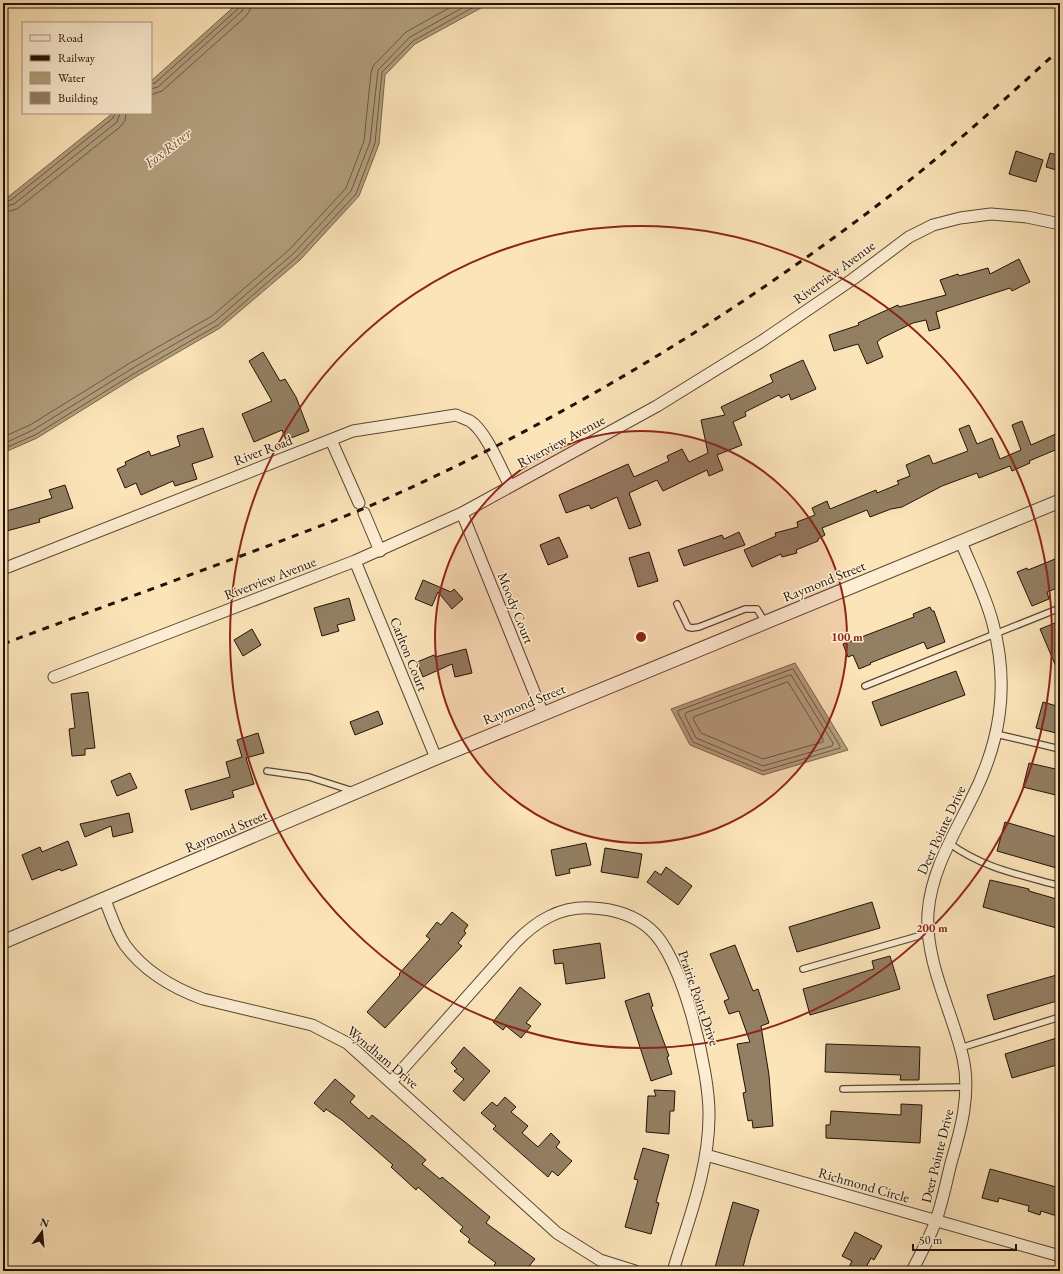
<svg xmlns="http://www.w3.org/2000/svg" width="1063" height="1274" font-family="'EB Garamond',serif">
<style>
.water{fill:#b29d7c;stroke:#78654c}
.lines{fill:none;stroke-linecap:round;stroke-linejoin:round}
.shore{stroke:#6a5840;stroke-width:1}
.building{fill:#937f63;stroke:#221205}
.service-casing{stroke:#584632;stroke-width:8}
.minor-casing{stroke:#584632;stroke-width:13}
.tertiary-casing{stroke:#584632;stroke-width:15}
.service{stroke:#fdedd2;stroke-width:5.5}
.minor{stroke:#fdedd2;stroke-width:11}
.tertiary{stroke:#fdedd2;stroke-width:13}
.rail{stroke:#221205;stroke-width:3;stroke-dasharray:7 7;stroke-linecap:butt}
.ring{fill:none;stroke:#8f2418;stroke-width:2}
.labels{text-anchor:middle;stroke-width:3;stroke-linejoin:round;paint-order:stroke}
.street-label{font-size:14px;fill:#221205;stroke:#fdedd2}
.water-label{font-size:15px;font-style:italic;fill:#63513b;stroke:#fdedd2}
.centre{fill:#8f2418;stroke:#fdedd2;stroke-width:2}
.ring-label{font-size:12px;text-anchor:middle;font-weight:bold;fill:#8f2418;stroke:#fdedd2;stroke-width:3;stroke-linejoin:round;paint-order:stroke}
</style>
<rect width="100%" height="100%" fill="#fce4b9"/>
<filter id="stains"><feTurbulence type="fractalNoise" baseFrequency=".005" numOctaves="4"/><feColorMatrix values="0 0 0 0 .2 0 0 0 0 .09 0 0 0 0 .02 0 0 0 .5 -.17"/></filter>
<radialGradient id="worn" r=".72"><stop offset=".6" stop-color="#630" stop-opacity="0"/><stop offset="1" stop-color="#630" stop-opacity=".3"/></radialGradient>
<g class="water">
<path d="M238 3H490L415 44 385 75 379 144 359 196 300 260 220 328 137 376 37 438 3 453V198L8 197 113 113H151V81Z"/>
<path d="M795 663 848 750 763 775 690 745 671 709Z"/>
</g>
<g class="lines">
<g class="shore">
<path d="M151 84 155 83 239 8 240 3"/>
<path d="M151 89 158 87 242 11 245 3"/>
<path d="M151 95 162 91 246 16 250 10 251 3"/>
<path d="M3 202 11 200 113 118 115 113"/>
<path d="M3 207 14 204 117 122 120 113"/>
<path d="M3 213 17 209 120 127 125 121 126 113"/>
<path d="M3 437 30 425 130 363 212 316 290 249 346 188 364 141 371 73 373 66 406 32 458 3"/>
<path d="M3 444 33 430 133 368 215 321 294 253 351 191 370 142 378 70 410 37 471 3"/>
<path d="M3 449 35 435 135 373 218 325 297 257 356 194 375 143 382 72 413 41 481 3"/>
<path d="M793 669 840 746V748L763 771 693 742 678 713V711Z"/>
<path d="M791 675 833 743 832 746 763 766 696 738 685 716 686 713Z"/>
<path d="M788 682 823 739V742L763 759 701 733 693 719 694 717Z"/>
</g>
</g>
<g class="building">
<path d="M1016 151 1043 160 1036 182 1009 174Z"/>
<path d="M1050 153 1060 156V171L1046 167Z"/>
<path d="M1019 259 1030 282 1012 291 1010 288 936 312 940 328 929 331 926 320 913 323 882 338 877 342 883 357 867 364 858 344 834 351 829 335 859 325 858 323 898 305 899 307 946 295 940 280 958 274 959 276 988 268 990 274Z"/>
<path d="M263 352 280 381 285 379 296 397 309 431 286 440 282 430 254 442 242 414 272 401 249 361Z"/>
<path d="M803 360 816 389 791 400 789 394 781 398 779 395 745 412 746 416 733 422 742 445 717 455 723 470 709 476 707 470 663 491 657 480 629 493 641 525 629 529 617 497 591 509 589 505 566 513 559 495 628 464 634 477 669 461 667 456 682 449 689 462 708 453 701 420 725 415 721 407 773 382 770 375Z"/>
<path d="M1022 421 1031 445 1058 433 1060 439V448L1029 461 1030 463 1012 471 1010 466 979 478 977 473 942 486 902 507 891 509 870 517 867 510 822 528 825 535 818 539V541L796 550 797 553 782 557 781 554 752 567 744 550 776 536 775 533 798 527 797 522 815 515 812 508 827 501 830 509 876 490 877 493 899 484 897 481 910 476 906 465 929 455 933 464 968 451 959 429 969 425 977 444 992 438 1000 459 1021 450 1012 425Z"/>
<path d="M203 428 213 457 192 464 197 479 175 486 173 481 141 495 136 483 125 488 117 469 126 465 125 462 149 451 151 456 180 446 177 436Z"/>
<path d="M65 485 73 508 39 519 40 522 3 532V512L52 498 49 490Z"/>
<path d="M739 532 745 545 684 566 678 550 722 535 724 539Z"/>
<path d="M559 537 568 557 548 565 540 545Z"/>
<path d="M649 552 658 581 638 587 629 558Z"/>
<path d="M1060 557V587L1047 592 1049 599 1032 606 1017 572 1027 568 1028 570Z"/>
<path d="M423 580 451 592 454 589 463 599 452 609 438 592 432 606 415 599Z"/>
<path d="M349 598 355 620 337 625 339 631 322 636 314 608Z"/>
<path d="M930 607 932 611H934L945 642 927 649 924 642 870 663 871 664 859 669 853 655 848 657 843 644 914 617 913 614Z"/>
<path d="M1060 621V676L1040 629Z"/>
<path d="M252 629 261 645 243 656 234 640Z"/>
<path d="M466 649 472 673 455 677 452 664 423 677 417 662 434 655 435 657Z"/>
<path d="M956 671 965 695 881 726 872 702Z"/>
<path d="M88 692 95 748 85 749V755L72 756 69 729 75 728 71 694Z"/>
<path d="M1043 702 1060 707V734L1036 728Z"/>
<path d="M378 711 383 724 355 735 350 722Z"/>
<path d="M258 733 264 753 246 758 254 784 232 791 234 797 191 810 185 790 230 777 226 762 242 757 237 740Z"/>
<path d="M1029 763 1060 770V796L1023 787Z"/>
<path d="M130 773 137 788 117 796 111 781Z"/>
<path d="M129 813 133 832 113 837 111 826 85 837 80 824Z"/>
<path d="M1005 822 1060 838V869L997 851Z"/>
<path d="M68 841 77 865 61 871 60 869 32 880 22 855 40 847 42 852Z"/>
<path d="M586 843 591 865 569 869 570 873 556 876 551 850Z"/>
<path d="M605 848 642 854 638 878 601 872Z"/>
<path d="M666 867 692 886 678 905 647 882 655 871 661 875Z"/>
<path d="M990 880 1029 889V891L1060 900V929L983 907Z"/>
<path d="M872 902 880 928 797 952 789 927Z"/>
<path d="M452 912 468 925 464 931 466 933 458 943 462 946 385 1028 367 1012 400 975 399 974 430 939 426 936 437 922 441 925Z"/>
<path d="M600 943 605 978 566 984 563 963 555 964 553 950Z"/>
<path d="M735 945 753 991 758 989 769 1023 761 1026 769 1075 773 1126 753 1128 752 1120 748 1121 743 1093 746 1092 737 1044 750 1042 739 1011 729 1014 724 1001 729 999 710 954Z"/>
<path d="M890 956 900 989 810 1015 803 989 874 969 872 961Z"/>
<path d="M1060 974V1000L994 1020 987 995Z"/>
<path d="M520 987 541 1004 526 1023 531 1026 521 1038 506 1026 503 1030 493 1022Z"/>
<path d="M649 993 653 1006 651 1007 669 1056 667 1057 672 1074 651 1081 625 1001Z"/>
<path d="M1060 1037V1064L1012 1078 1005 1054Z"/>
<path d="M826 1044 920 1047 919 1080H900L901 1075 825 1072Z"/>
<path d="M464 1047 490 1071 464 1101 453 1091 464 1079 454 1071 457 1069 451 1063Z"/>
<path d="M335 1079 355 1096 350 1102 369 1119 372 1115 410 1146 426 1160 422 1164 440 1179 442 1177 490 1217 486 1223 535 1259 525 1271H501L494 1265 496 1263 468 1242 470 1239 460 1231 463 1227 418 1187 416 1190 391 1167 393 1165 343 1121 326 1109 324 1112 314 1103Z"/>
<path d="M654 1090 675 1091 674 1111H670L669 1134 646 1132 648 1096H656Z"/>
<path d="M505 1097 516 1107 511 1112 528 1126 522 1133 538 1147 551 1133 560 1142 556 1147 572 1161 558 1176 552 1171 548 1177 493 1129 496 1126 481 1113 492 1102 497 1106Z"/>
<path d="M901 1104 922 1105 920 1143 826 1138V1125H830L831 1111 901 1115Z"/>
<path d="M643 1148 669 1155 656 1202 659 1203 651 1234 625 1227 638 1180 634 1179Z"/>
<path d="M990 1169 1060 1188V1217L1041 1211 1040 1215 1028 1211 1029 1206 999 1198 998 1202 982 1198Z"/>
<path d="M733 1202 759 1210 750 1240 742 1271H714Z"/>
<path d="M855 1232 882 1246 874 1260 871 1258 864 1271H857L849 1267 852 1261 842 1256Z"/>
</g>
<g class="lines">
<g class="service-casing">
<g id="service">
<path d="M677 604 688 627 692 628 699 627 745 609H757L765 622"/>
<path d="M865 686 1060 608"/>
<path d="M996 734 1060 749"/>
<path d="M267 771 309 777 353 791"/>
<path d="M949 843C982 868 1021 875 1060 886"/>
<path d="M803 969 929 933"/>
<path d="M960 1048 1060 1017"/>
<path d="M843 1089 966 1087"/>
</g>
</g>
<g class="minor-casing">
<g id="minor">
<path d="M331 440 359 503"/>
<path d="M364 513 380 551"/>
<path d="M462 513 543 714"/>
<path d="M355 561 436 758"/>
<path d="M3 569 353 431 456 415C460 417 466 419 470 421 486 431 501 469 510 486"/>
<path d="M54 677 355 561 462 513 657 406 762 341 853 279 909 237 933 225 960 218 991 214 1027 217 1060 224"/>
<path d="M105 900C111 915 116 932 125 945 144 971 173 988 203 999L312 1025 347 1043 557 1233 600 1260 635 1271"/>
<path d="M391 1082 515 943C536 921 560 906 592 908 613 909 634 915 650 929 683 957 710 1073 709 1116 709 1169 688 1221 673 1271"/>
<path d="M706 1155 1060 1256"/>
<path d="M912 1271C920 1255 929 1239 935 1223 942 1204 946 1183 951 1163 961 1129 971 1094 963 1058 952 1010 925 963 928 913 931 872 952 838 970 802 1000 744 1010 688 993 624 986 596 972 569 961 542"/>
</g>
</g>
<g class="tertiary-casing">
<path id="tertiary" d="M3 942 436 758 1060 501"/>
</g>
<use href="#service" class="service"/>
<use href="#minor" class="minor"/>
<use href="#tertiary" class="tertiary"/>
<path class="rail" d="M3 644C76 617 149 590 222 563 278 542 334 522 388 498 564 419 730 318 883 201 945 154 1003 101 1060 49"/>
</g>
<circle cx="641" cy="637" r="206" fill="#8f2418" fill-opacity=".12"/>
<g class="ring">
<circle cx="641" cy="637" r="206"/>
<circle cx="641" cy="637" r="411"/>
</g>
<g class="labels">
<g class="street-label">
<text transform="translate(834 272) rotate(-36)" y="5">Riverview Avenue</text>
<text transform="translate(561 441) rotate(-28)" y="5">Riverview Avenue</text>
<text transform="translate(263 450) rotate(-21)" y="5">River Road</text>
<text transform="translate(270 578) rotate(-21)" y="5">Riverview Avenue</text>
<text transform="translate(824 581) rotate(-22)" y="5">Raymond Street</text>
<text transform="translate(516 608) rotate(68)" y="5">Moody Court</text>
<text transform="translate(409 654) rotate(68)" y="5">Carlton Court</text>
<text transform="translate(524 704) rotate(-22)" y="5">Raymond Street</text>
<text transform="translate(941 830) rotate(-65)" y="5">Deer Pointe Drive</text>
<text transform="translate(226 831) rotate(-23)" y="5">Raymond Street</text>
<text transform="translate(699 998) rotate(71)" y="5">Prairie Point Drive</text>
<text transform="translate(383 1057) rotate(40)" y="5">Wyndham Drive</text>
<text transform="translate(937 1156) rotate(-76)" y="5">Deer Pointe Drive</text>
<text transform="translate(864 1185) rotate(16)" y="5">Richmond Circle</text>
</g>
<g class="water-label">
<text transform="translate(168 148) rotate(-38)" y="5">Fox River</text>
</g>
</g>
<circle cx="641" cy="637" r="6" class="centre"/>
<g class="ring-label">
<text x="847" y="641">100 m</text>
<text x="932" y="932">200 m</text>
</g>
<rect width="1063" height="1274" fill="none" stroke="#fce4b9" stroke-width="16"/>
<rect x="4" y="4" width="1055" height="1266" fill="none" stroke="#221205" stroke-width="2"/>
<rect x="8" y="8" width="1047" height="1258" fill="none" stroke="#221205"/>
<rect x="22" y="22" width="130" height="92" fill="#fdedd2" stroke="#a59580"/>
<rect x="30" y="35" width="20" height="6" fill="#fdedd2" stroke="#a59580"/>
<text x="58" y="42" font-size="12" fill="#221205">Road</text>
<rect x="30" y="55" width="20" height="6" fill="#221205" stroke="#a59580"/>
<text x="58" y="62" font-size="12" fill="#221205">Railway</text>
<rect x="30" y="72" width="20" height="12" fill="#b29d7c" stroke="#a59580"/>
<text x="58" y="82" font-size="12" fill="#221205">Water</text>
<rect x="30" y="92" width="20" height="12" fill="#937f63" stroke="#a59580"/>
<text x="58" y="102" font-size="12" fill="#221205">Building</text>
<g transform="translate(42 1232) rotate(16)" stroke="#fdedd2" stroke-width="3" paint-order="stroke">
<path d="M0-3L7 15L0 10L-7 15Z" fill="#221205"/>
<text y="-6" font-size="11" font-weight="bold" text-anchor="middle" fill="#221205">N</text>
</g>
<path d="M913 1244v6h103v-6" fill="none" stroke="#221205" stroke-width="2"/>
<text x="919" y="1244" font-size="12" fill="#221205" stroke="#fdedd2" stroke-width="3" paint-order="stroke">50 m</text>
<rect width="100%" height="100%" filter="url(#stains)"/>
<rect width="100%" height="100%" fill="url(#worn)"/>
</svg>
